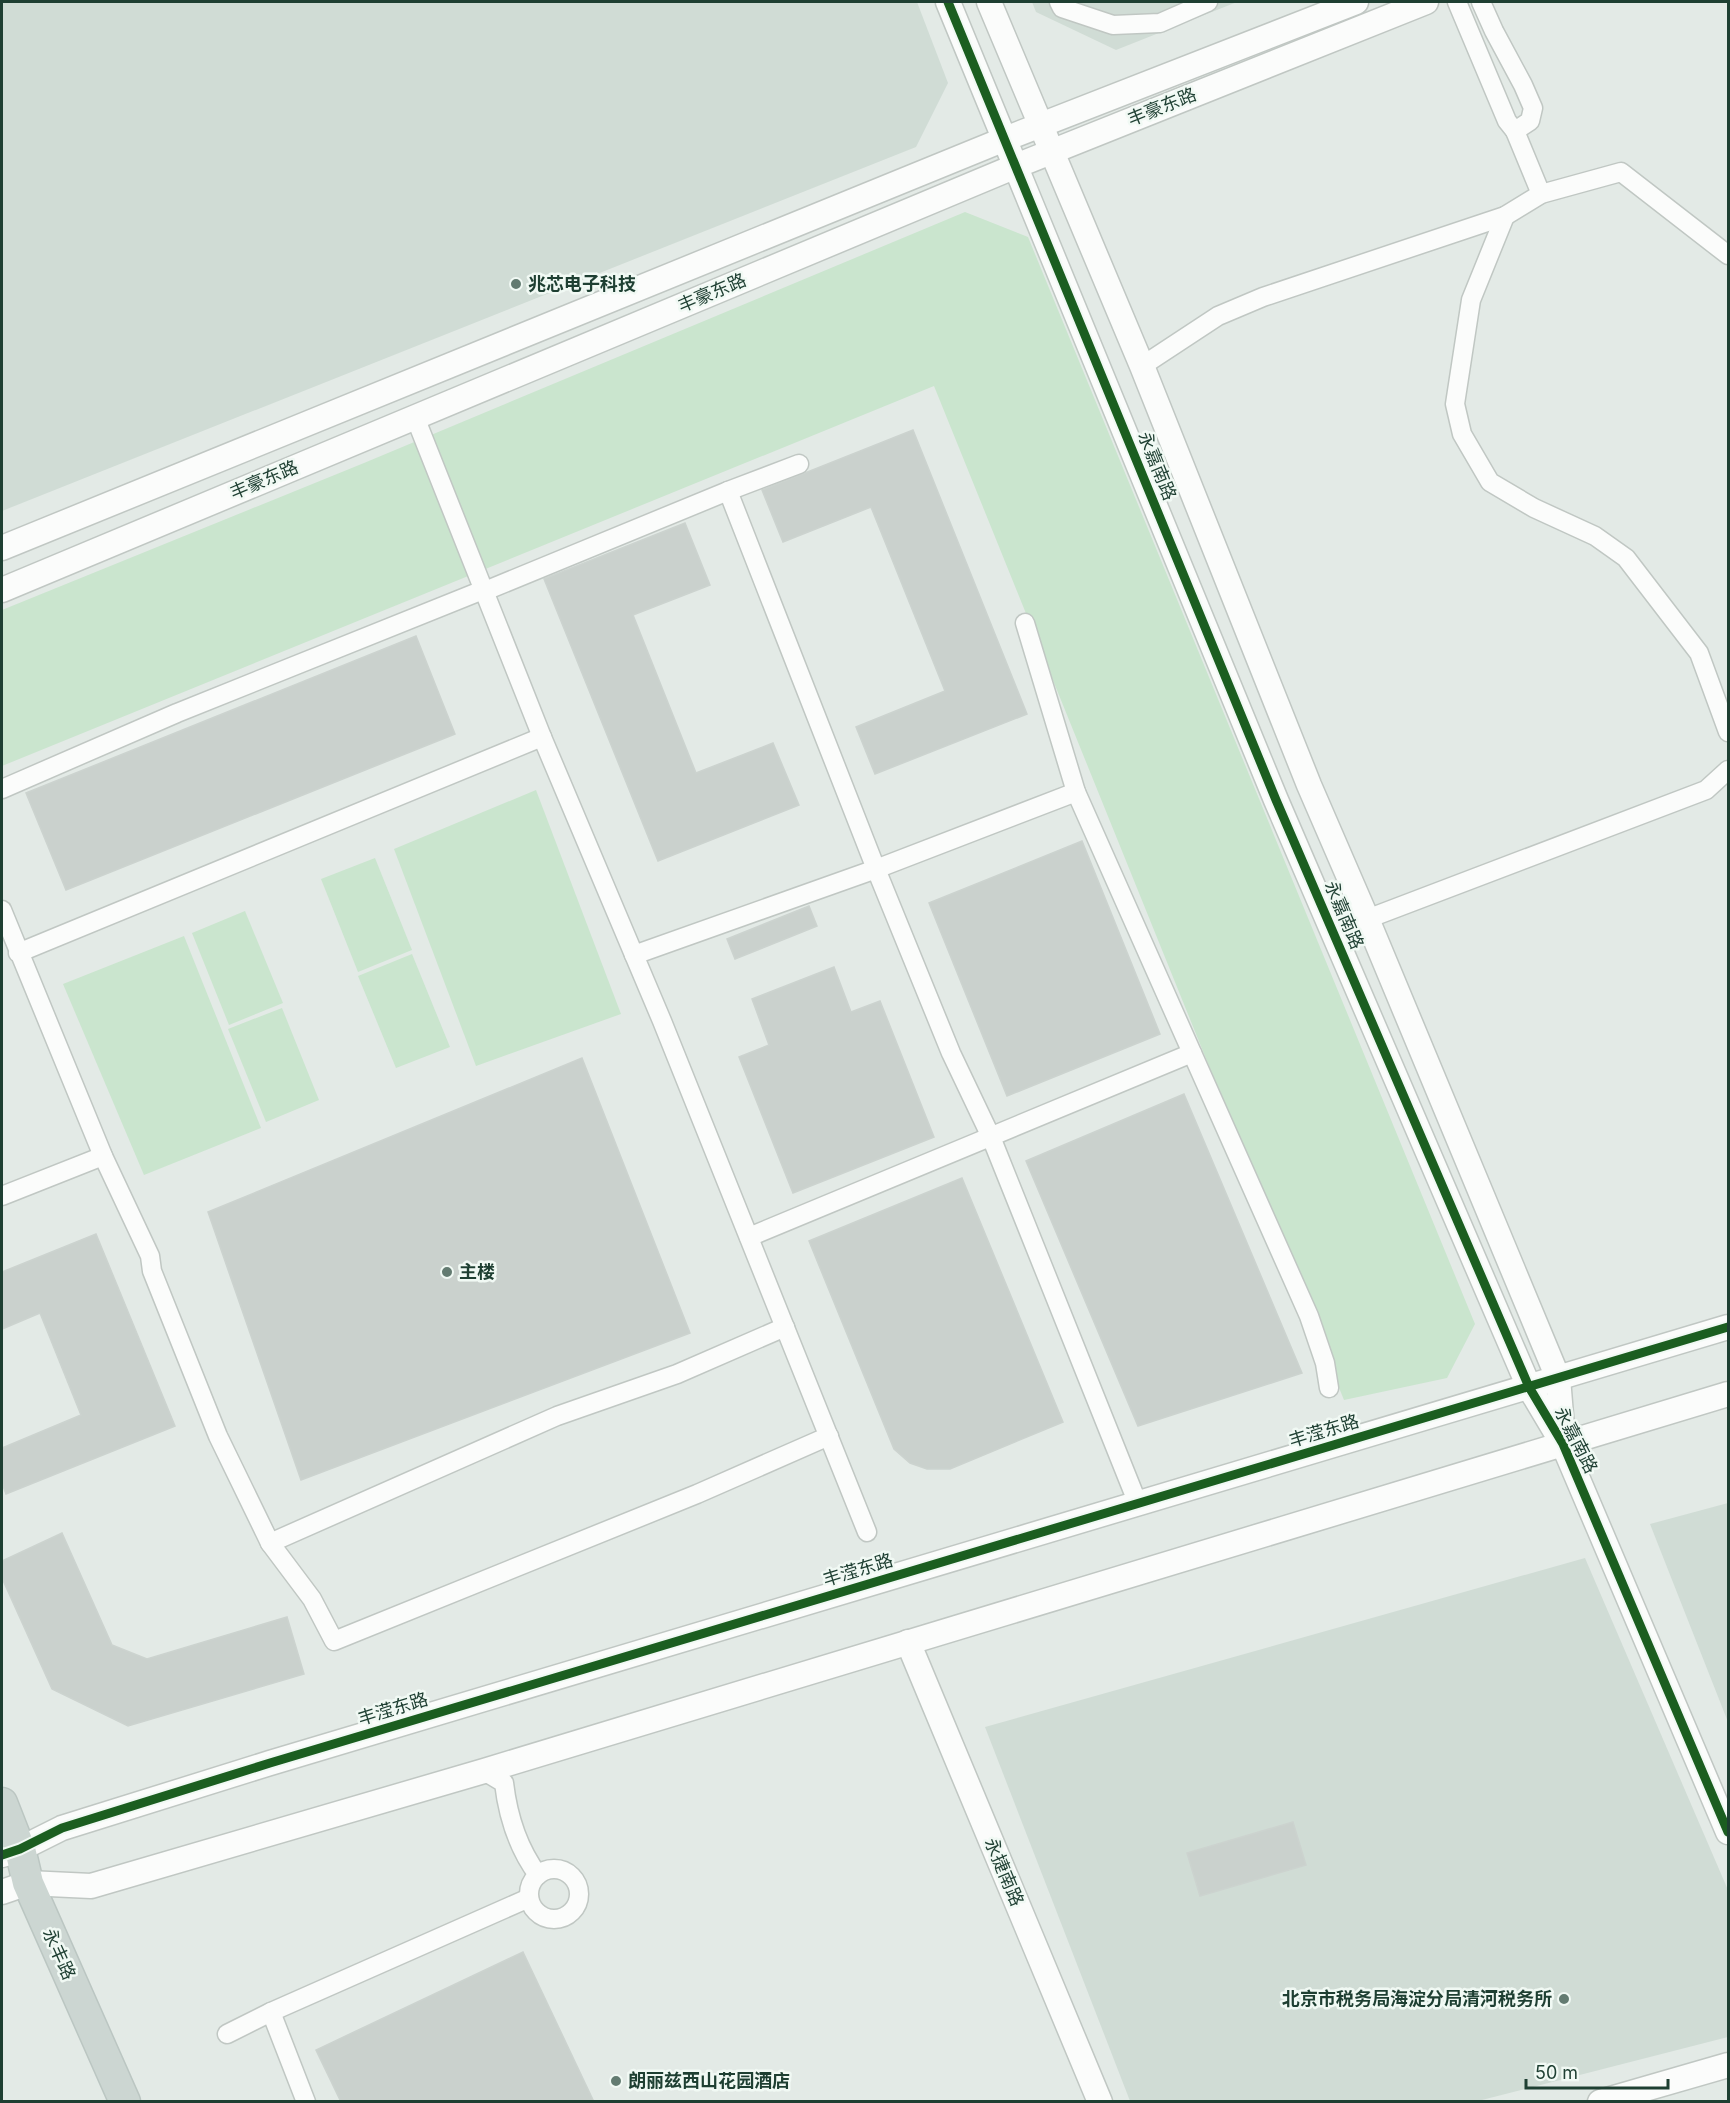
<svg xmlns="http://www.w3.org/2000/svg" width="1730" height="2103" font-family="Inter,'Noto Sans SC',sans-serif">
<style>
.built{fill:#d0dcd5}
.green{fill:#cae5ce}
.building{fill:#cad1cd;stroke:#ccd3cf;stroke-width:1.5}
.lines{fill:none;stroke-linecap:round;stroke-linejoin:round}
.minor-casing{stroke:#c0c7c3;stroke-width:21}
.tertiary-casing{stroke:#c0c7c3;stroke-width:27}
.primary-casing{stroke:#bbc6c2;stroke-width:33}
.minor{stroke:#fbfcfb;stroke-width:18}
.tertiary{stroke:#fbfcfb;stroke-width:24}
.primary{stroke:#ccd6d2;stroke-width:30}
.cycleway-casing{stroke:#f1f9f4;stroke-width:13}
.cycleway{stroke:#1b5e20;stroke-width:9}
.poi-dot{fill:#637b71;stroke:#f1f9f4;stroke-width:2}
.labels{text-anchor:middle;stroke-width:5;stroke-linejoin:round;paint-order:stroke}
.street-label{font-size:18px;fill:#1e3f32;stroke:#f1f9f4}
.poi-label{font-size:18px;font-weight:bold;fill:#1e3f32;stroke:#f1f9f4;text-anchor:start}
</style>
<rect width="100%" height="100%" fill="#e3eae6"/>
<g class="built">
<path d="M2 2H917L948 83 916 147 2 511Z"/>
<path d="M1032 2H1237L1116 50 1036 12Z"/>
<path d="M1728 1503V1722L1650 1524Z"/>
<path d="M1585 1558 1728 1890V2037L1478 2101H1130L985 1727Z"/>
</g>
<g class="green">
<path d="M965 212 1028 237 1475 1324 1447 1378 1344 1400 934 386 2 766V610L364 463Z"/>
<path d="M536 790 621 1014 476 1066 394 849Z"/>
<path d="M375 858 412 950 358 972 321 879Z"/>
<path d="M245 911 283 1003 229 1025 192 933Z"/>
<path d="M184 936 261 1128 144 1175 63 984Z"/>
<path d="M412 954 450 1047 396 1068 358 976Z"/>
<path d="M282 1008 319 1100 266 1122 228 1029Z"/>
</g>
<g class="building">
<path d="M913 430 1027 714 875 774 856 727 945 691 871 507 783 542 762 490Z"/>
<path d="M685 523 710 585 633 615 696 773 773 743 799 805 658 861 544 579Z"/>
<path d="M416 636 455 734 66 890 26 793Z"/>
<path d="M1082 841 1160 1034 1007 1096 929 903Z"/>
<path d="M809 906 817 926 735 959 727 939Z"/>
<path d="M834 967 851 1012 880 1001 934 1137 793 1193 739 1057 769 1045 752 999Z"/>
<path d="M582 1058 690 1333 301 1480 208 1212Z"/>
<path d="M1184 1094 1302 1373 1138 1426 1026 1161Z"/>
<path d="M962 1178 1063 1422 950 1469H927L910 1463 894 1449 809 1241Z"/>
<path d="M96 1234 175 1426 6 1494 2 1483V1448L81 1415 40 1313 2 1329V1272Z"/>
<path d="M62 1533 112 1645 147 1659 287 1617 304 1674 128 1726 52 1689 2 1578V1561Z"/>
<path d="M1293 1822 1306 1865 1200 1896 1187 1853Z"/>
<path d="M523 1952 594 2102H341L316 2050Z"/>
</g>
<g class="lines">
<g class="minor-casing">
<g id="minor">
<path d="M1059 2 1062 8 1113 25 1160 23 1208 2"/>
<path d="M1457 2 1507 121 1515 131 1530 121 1533 108 1523 85 1494 31 1481 2"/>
<path d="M1515 131 1541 194"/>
<path d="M1505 216 1471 300 1455 404 1462 434 1490 482 1534 508 1595 536 1626 558 1699 653 1728 732"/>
<path d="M1142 366 1218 316 1263 297 1505 216 1541 194 1621 172 1728 255"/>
<path d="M415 417 542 737 662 1021 867 1532"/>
<path d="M728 491 876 869 951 1053 991 1137 1138 1504"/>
<path d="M1025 623 1076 792 1309 1316 1325 1363 1329 1388"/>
<path d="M2 789 177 713 483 590 485 591 728 491 799 464"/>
<path d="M2 910 103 1156 150 1256 152 1271 218 1436 270 1543 312 1599 334 1641 697 1494 829 1436"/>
<path d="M1367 919 1706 790 1728 770"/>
<path d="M18 953 542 737"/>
<path d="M634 955 876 869 1076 792"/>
<path d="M2 1196 103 1156"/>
<path d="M749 1237 1192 1053"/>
<path d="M270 1543 557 1416 677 1374 785 1327"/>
<path d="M484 1771 504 1783C508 1817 518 1848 538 1875"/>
<circle cx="554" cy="1894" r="25"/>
<path d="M271 2012 306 2102"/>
<path d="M227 2034 271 2012 529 1898"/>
</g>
</g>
<g class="tertiary-casing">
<g id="tertiary">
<path d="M948 2 1276 800 1529 1387 1563 1444 1728 1832"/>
<path d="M989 2 1142 366 1309 785 1367 919 1558 1378 1563 1439"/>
<path d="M2 548 1005 139 1356 2"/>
<path d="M2 590 1016 166 1426 2"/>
<path d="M908 1642 1100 2102"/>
<path d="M2 1855 20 1849 62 1828 270 1763 1728 1327"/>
<path d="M2 1892 28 1883 91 1886 484 1771 1728 1394"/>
<path d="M1600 2102 1728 2065"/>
</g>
</g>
<g class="primary-casing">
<path id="primary" d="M2 1803 20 1849 28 1883 125 2102"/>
</g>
<use href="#minor" class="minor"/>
<use href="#tertiary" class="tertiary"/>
<use href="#primary" class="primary"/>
<g class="cycleway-casing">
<g id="cycleway">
<path d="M948 2 1276 800 1529 1387 1563 1444 1728 1832"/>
<path d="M2 1855 20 1849 62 1828 270 1763 1728 1327"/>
</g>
</g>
<use href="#cycleway" class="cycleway"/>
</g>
<g class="poi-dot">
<circle cx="516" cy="284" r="6"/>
<circle cx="447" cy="1272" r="6"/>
<circle cx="1564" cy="1999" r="6"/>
<circle cx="616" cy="2081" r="6"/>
</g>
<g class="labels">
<g class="street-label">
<text transform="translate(1162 107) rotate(-22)" y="6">丰豪东路</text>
<text transform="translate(712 293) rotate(-23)" y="6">丰豪东路</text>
<text transform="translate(1157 466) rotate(68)" y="6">永嘉南路</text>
<text transform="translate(264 480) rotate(-23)" y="6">丰豪东路</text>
<text transform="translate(1344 915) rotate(67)" y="6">永嘉南路</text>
<text transform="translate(1324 1431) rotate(-17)" y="6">丰滢东路</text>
<text transform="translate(1576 1440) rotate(63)" y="6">永嘉南路</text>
<text transform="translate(858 1570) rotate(-17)" y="6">丰滢东路</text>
<text transform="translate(393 1709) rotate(-17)" y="6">丰滢东路</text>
<text transform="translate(1004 1872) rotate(67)" y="6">永捷南路</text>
<text transform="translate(59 1954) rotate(66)" y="6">永丰路</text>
</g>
<g class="poi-label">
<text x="528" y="290">兆芯电子科技</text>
<text x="459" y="1278">主楼</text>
<text x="1552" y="2005" text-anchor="end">北京市税务局海淀分局清河税务所</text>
<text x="628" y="2087">朗丽兹西山花园酒店</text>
</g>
</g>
<rect width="1730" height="2103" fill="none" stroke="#1e3f32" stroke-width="6"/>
<path d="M1526 2079v9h142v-9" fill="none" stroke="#1e3f32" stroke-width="3"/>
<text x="1535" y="2079" font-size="18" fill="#1e3f32" stroke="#f1f9f4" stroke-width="4.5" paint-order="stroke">50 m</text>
</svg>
